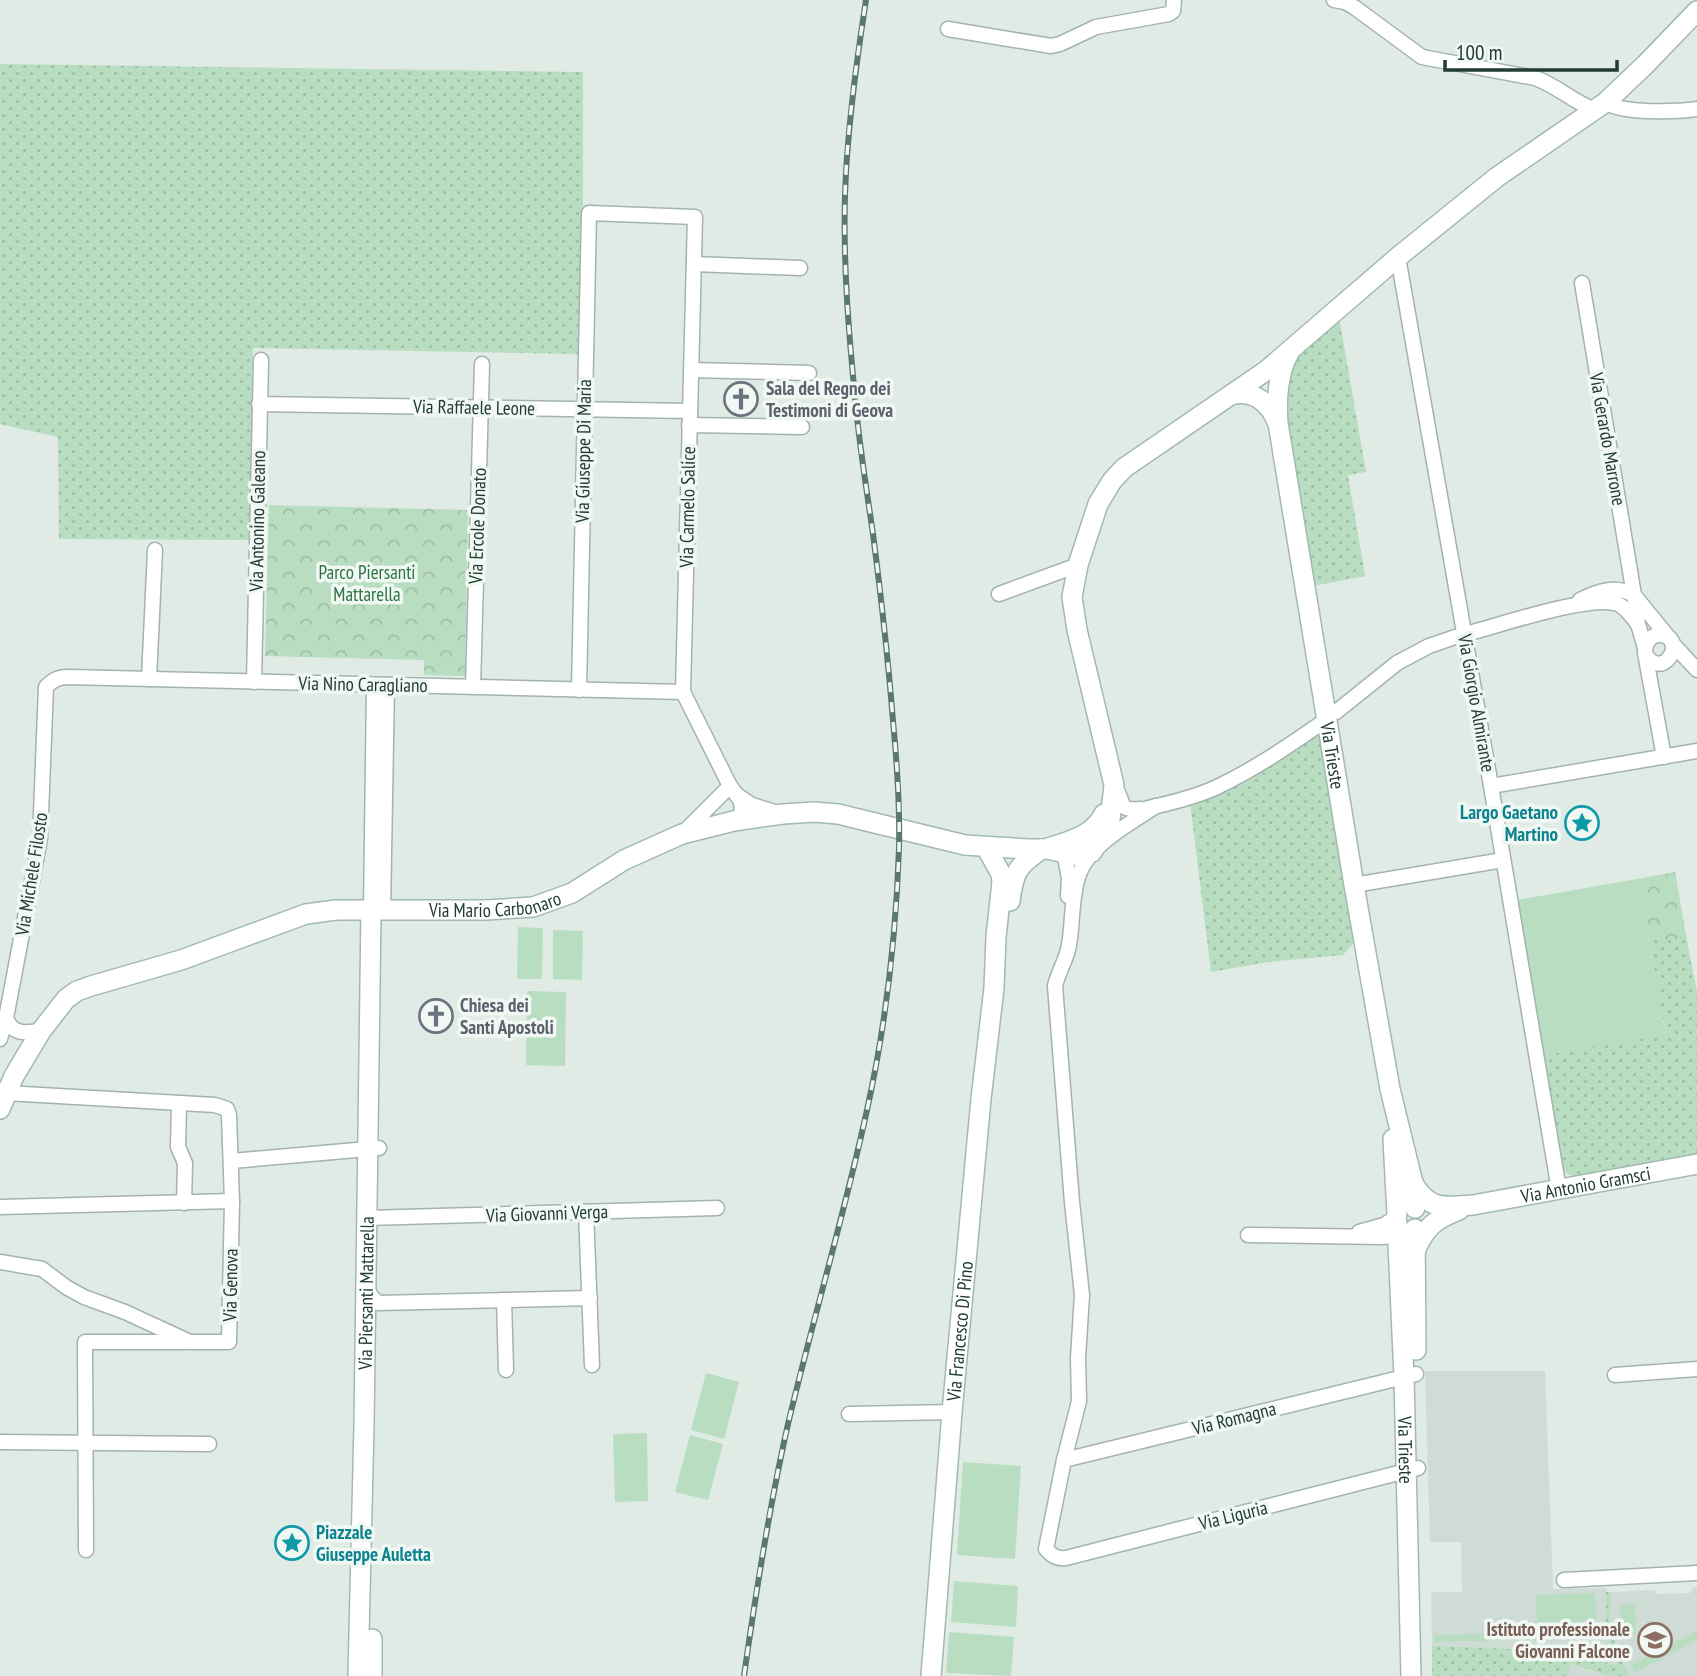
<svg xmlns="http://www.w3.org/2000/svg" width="1697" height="1676" font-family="'PT Sans Narrow',sans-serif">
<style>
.built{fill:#cfdbd5}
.grass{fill:url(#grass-dots)}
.park{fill:url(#park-crowns)}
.garden{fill:#b9ddc0}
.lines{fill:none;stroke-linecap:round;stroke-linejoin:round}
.street-casing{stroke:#a3b3ad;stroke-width:17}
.secondary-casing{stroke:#a1bab0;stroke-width:22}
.street{stroke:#fff;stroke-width:14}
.secondary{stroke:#fff;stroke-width:19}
.rail-casing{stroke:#5b786e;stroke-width:6}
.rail{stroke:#f1f8f4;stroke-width:3.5;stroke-dasharray:10;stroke-linecap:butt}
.labels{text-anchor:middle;stroke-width:7;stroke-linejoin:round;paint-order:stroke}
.worship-label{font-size:19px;font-weight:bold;fill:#5b616d;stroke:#f1f8f4;text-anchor:start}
.street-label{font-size:19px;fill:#213c33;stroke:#f1f8f4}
.park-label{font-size:19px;fill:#2a7342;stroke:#f1f8f4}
.culture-label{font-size:19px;font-weight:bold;fill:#0d838f;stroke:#f1f8f4;text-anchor:end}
.education-label{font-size:19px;font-weight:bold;fill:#785e54;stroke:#f1f8f4;text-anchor:end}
</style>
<defs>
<pattern id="grass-dots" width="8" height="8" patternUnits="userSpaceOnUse" patternTransform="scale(1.75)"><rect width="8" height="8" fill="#b9ddc0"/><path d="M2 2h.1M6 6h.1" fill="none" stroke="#9fbfa5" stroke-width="1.8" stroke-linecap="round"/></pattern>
<pattern id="park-crowns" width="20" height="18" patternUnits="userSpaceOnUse" patternTransform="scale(1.75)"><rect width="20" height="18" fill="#b9ddc0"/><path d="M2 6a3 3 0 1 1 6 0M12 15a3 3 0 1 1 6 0" fill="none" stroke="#9fbfa5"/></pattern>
</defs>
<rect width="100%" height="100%" fill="#e0ebe6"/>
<g class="built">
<path d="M1425 1371H1545L1553 1589 1607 1588 1606 1635 1618 1667 1562 1651 1432 1646 1431 1592H1462L1461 1542H1430Z"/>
<path d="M1693 1587H1697V1676H1629L1609 1629 1611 1592 1655 1590 1656 1594 1690 1593Z"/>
<path d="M1569 1664 1580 1668 1609 1676H1569Z"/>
</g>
<g class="grass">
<path d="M0 64 583 72V203L579 354 253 348 249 540 59 539 58 437 0 424Z"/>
<path d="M1339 317 1366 472 1348 475 1365 576 1313 586 1283 412 1293 360Z"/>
<path d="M1321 731 1359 937 1343 955 1268 962 1211 972 1190 803Z"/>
<path d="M1648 939 1687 940 1697 992V1155L1576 1177C1569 1175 1565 1173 1562 1166L1544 1055 1666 1034Z"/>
<path d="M1606 1592H1611L1609 1629 1629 1676H1609L1569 1664V1676H1432V1646L1562 1651 1618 1666 1606 1635Z"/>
</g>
<g class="park">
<path d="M269 505 468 510 465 676 424 675V660L265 656Z"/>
<path d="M1675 872 1687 940 1648 939 1637 879Z"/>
</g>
<g class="garden">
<path d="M1637 879 1666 1035 1544 1055 1517 900Z"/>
<path d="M518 927 543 928 542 979H517Z"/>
<path d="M553 930 583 931 582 980 553 979Z"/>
<path d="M527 991 566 992 565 1066 526 1065Z"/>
<path d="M706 1373 739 1382 724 1439 691 1430Z"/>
<path d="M647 1433 648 1501 615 1502 613 1434Z"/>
<path d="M690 1435 723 1444 708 1500 675 1492Z"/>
<path d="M963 1462 1021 1466 1015 1559 957 1555Z"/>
<path d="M954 1581 1018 1586 1016 1627 951 1622Z"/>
<path d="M1595 1593 1596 1622 1537 1624 1536 1595Z"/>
<path d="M1635 1604 1636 1635 1622 1636 1620 1605Z"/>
<path d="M1595 1631V1638L1434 1642V1635Z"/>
<path d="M1697 1631V1640L1635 1672 1631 1665Z"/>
<path d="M949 1632 1014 1637 1011 1676 946 1673Z"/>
</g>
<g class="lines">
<g class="street-casing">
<g id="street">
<path d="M1334 0 1345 2 1354 7 1422 57 1535 78C1556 85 1573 102 1595 110"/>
<path d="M948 29 1051 46 1060 44 1096 27 1169 14 1173 11 1174 0"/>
<path d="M1606 102C1621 114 1677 112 1697 109"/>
<path d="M1398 257 1491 786 1559 1190"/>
<path d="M694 264 800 268"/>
<path d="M1582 283 1634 595 1638 624 1645 648"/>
<path d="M691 370 809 373"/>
<path d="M259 404 690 411"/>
<path d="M689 425 802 427"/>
<path d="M999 594 1078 565"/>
<path d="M1580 600C1598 591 1615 585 1634 595L1669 638"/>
<path d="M1473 632C1503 624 1592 594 1618 604 1626 608 1631 615 1637 623"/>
<path d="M1672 643 1697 670"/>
<path d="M1645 653C1662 684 1689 638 1661 635 1650 634 1645 643 1645 653L1664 757"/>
<path d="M149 679 155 550"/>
<path d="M254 682 261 360"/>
<path d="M473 687 482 364"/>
<path d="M579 690 589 213 695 217 683 692 730 786 741 801 742 815 740 820"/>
<path d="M1336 712 1397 663 1429 646 1455 637"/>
<path d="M1491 786 1697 751"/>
<path d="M1115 787C1126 803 1116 811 1141 809"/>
<path d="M737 795 752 805 778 813"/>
<path d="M1156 806C1131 823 1090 844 1079 874 1071 897 1073 922 1069 945 1067 959 1058 972 1055 986L1072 1202 1082 1295 1078 1358 1079 1401 1064 1460 1046 1549C1052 1556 1057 1559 1066 1558L1418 1468"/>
<path d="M1148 808C1171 803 1196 797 1217 787 1253 770 1287 747 1320 724"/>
<path d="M682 834 730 786"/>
<path d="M1066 847 1064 853 1069 878 1068 896"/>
<path d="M1354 885 1503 860"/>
<path d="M371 911 374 685"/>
<path d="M383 911 387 685"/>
<path d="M6 1018C12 1035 26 1033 41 1031"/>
<path d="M0 1039 6 1018 40 839 46 687C53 680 58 677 68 677L683 692"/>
<path d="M0 1090 6 1093 215 1105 227 1109 229 1115 232 1201 229 1342H190L125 1312 84 1297 66 1287 42 1269 0 1262"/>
<path d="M179 1103 178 1147 185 1163 184 1203"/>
<path d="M232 1161 379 1148"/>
<path d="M0 1207 232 1201"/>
<path d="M586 1212 592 1365"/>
<path d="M366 1218 717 1208"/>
<path d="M1359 1232 1384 1225 1396 1217"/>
<path d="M1248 1235 1381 1237 1398 1236 1406 1231"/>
<path d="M367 1286 370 1295 378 1303 590 1298"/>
<path d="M504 1300 506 1370"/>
<path d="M1615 1375 1697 1369"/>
<path d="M849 1414 952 1412"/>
<path d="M0 1442 209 1444"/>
<path d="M1064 1460 1416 1374"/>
<path d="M86 1550 85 1342H186"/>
<path d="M1564 1580 1697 1573"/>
</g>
</g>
<g class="secondary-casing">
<g id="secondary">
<path id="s1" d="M1290 351C1278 371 1276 400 1278 423L1354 885 1390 1089 1413 1183 1415 1208"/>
<path d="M1231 395C1253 389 1270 403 1277 422"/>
<path d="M1048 848C1070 841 1093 836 1104 814"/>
<path d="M1010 901C1014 871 1017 866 1042 849"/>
<path id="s2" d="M0 1109 14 1076 41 1031 66 999 77 991 91 986 181 960 306 914 336 910H486L533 907 572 893 624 860 682 834 734 821 783 814 814 812 838 814 965 845 1028 849H1047L1079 856 1092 852 1110 820 1114 785 1077 630 1072 597 1078 565 1098 504 1112 481 1124 468 1267 370 1398 257 1497 177 1606 102 1645 65 1697 11"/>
<path d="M1393 1139 1397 1214"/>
<path id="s3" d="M1413 1183C1429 1211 1445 1207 1473 1205L1697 1164"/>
<path id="s4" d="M1397 1222 1404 1377 1411 1676"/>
<path d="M1415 1229 1416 1350"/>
<path d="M1416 1249C1426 1226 1436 1219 1459 1210"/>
<path id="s5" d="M358 1676 364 1425 371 911"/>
<path d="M372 1676V1639"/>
<path id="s6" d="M931 1676 952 1412 981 1099 994 988 996 937 1002 882 1001 874 986 847"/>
</g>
</g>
<use href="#street" class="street"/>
<use href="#secondary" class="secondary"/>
<g class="rail-casing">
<path id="rail" d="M744 1676C756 1591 769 1508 788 1424 813 1319 844 1216 867 1110 886 1024 896 936 899 848 900 806 897 763 893 721 888 658 881 596 873 534 867 492 860 450 856 407 849 337 843 266 845 195 847 129 856 64 866 0"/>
</g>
<use href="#rail" class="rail"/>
</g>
<defs>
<g id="church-ring" transform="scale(1.75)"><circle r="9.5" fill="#f1f8f4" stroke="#6b7280" stroke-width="1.5"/><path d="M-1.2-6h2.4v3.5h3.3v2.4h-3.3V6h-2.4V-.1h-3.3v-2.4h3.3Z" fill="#6b7280"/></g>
<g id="sight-ring" transform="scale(1.75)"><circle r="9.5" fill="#f1f8f4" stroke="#0f9aa8" stroke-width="1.5"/><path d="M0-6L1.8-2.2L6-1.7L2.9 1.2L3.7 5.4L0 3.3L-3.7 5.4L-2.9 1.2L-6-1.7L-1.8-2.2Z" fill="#0f9aa8"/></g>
<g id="school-ring" transform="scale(1.75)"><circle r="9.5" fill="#f1f8f4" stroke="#8d6e63" stroke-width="1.5"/><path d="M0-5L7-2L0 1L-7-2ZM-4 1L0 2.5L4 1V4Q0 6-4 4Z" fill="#8d6e63"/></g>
</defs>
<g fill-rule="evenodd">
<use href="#church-ring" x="741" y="399"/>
<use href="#sight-ring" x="1582" y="823"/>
<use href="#church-ring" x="436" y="1016"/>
<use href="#sight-ring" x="292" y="1543"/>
<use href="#school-ring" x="1655" y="1640"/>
</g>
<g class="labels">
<g class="worship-label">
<text x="766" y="395">Sala del Regno dei<tspan x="766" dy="22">Testimoni di Geova</tspan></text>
<text x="460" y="1012">Chiesa dei<tspan x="460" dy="22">Santi Apostoli</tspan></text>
</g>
<g class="street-label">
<text transform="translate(474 407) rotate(1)" y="7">Via Raffaele Leone</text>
<text transform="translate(1608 439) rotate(80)" y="7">Via Gerardo Marrone</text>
<text transform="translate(583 451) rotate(-89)" y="7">Via Giuseppe Di Maria</text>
<text transform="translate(687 507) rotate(-89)" y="7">Via Carmelo Salice</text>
<text transform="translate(257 521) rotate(-89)" y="7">Via Antonino Galeano</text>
<text transform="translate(477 526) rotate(-88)" y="7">Via Ercole Donato</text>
<text transform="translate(363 684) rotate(1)" y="7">Via Nino Caragliano</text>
<text transform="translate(1477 703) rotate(80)" y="7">Via Giorgio Almirante</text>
<text dy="7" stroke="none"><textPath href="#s1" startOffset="411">Via Trieste</textPath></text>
<text transform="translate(31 874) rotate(-81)" y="7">Via Michele Filosto</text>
<text dy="7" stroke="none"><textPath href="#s2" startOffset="574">Via Mario Carbonaro</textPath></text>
<text dy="7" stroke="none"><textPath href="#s3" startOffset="184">Via Antonio Gramsci</textPath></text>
<text transform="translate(547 1213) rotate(-2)" y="7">Via Giovanni Verga</text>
<text transform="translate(230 1285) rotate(-89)" y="7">Via Genova</text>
<text dy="7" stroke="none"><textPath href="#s5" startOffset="383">Via Piersanti Mattarella</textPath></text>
<text dy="7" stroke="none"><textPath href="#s6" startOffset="346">Via Francesco Di Pino</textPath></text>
<text transform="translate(1234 1418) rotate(-14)" y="7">Via Romagna</text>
<text dy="7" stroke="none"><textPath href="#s4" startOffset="228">Via Trieste</textPath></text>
<text transform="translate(1233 1515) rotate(-14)" y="7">Via Liguria</text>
</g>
<g class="park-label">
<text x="367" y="579">Parco Piersanti<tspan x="367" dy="22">Mattarella</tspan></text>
</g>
<g class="culture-label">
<text x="1558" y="819">Largo Gaetano<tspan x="1558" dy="22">Martino</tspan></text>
<text x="316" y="1539" text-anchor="start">Piazzale<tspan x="316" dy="22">Giuseppe Auletta</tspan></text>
</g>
<g class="education-label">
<text x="1630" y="1636">Istituto professionale<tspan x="1630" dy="22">Giovanni Falcone</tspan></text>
</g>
</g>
<path d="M1445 60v10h172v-10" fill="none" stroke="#213c33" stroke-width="3.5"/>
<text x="1456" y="60" font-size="21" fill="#213c33" stroke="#f1f8f4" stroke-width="5" paint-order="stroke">100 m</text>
</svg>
